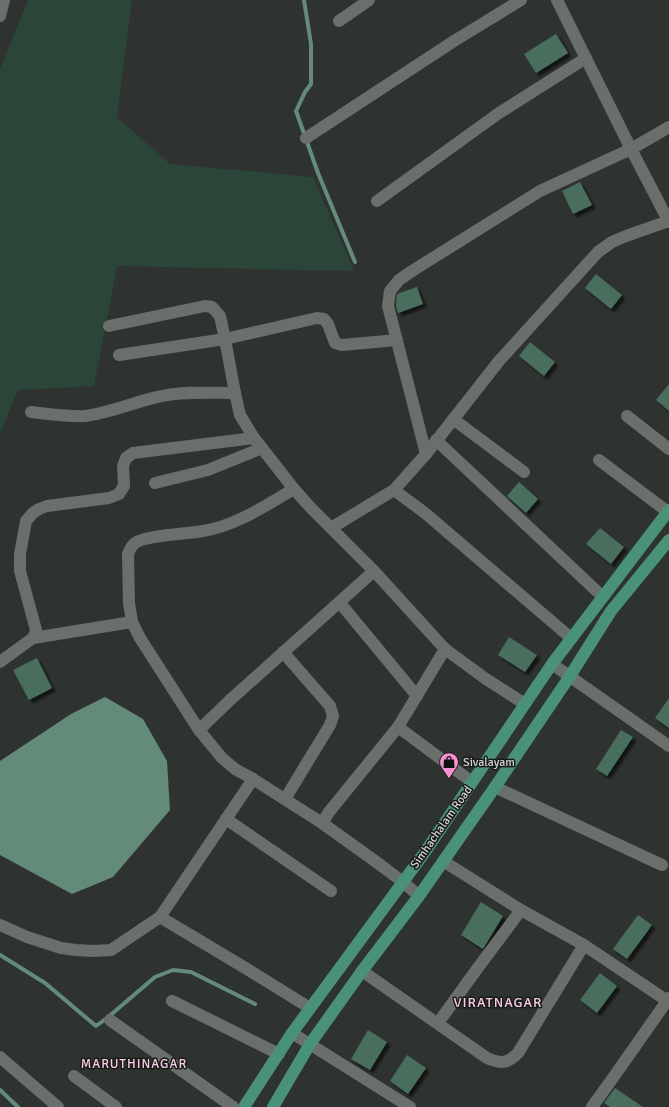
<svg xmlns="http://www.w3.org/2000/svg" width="669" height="1107" font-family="Signika,sans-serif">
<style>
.green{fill:#2b4539}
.water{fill:#648b79}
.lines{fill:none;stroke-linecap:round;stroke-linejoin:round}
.stream{stroke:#648b79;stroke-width:4}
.building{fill:#496e5d;filter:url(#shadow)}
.minor{stroke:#6a6f6c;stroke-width:12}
.major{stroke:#499277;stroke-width:12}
.labels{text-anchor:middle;stroke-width:3;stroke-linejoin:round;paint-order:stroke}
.poi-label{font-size:12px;fill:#d3d6d5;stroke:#181a19;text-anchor:start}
.street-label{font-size:12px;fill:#d3d6d5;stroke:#181a19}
.neighbourhood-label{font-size:13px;letter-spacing:1px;fill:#facde6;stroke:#181a19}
.quarter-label{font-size:14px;letter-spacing:1px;fill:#facde6;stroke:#181a19}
</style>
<defs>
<filter id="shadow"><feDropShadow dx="3.5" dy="3.5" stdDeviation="1" flood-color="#0009"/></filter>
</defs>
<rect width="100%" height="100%" fill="#2e3330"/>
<path class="green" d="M28 0H132L117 117 170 164 313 177 354 271 117 266 94 386 18 390 0 434V69Z"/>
<path class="water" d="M105 697 143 719 167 761 170 810 113 877 72 894 0 855V761L71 714Z"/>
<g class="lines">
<g class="stream">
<path d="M304 0 311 44V84L305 92 296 111 318 173 355 262"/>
<path d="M0 955 45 983 96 1026 107 1018 155 977 173 970 191 972 255 1004"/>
<path d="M0 1090 18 1107"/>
</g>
</g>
<g class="building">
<path d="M556 34 568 53 536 73 524 54Z"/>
<path d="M580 182 592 205 573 214 562 191Z"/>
<path d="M596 274 622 295 611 309 585 288Z"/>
<path d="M417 287 423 304 398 313 396 306 397 294Z"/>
<path d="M530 342 555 362 544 376 519 356Z"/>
<path d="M669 384V411L656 400Z"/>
<path d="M519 482 538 499 526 513 507 496Z"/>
<path d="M600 528 624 547 611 564 586 544Z"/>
<path d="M509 637 537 655 525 672 498 655Z"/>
<path d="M37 658 52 688 29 700 13 670Z"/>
<path d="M669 698V728L655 718Z"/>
<path d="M621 730 633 737 607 776 596 769Z"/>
<path d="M481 902 503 916 483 949 461 935Z"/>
<path d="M638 915 652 925 627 959 613 949Z"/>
<path d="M600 973 617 986 597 1013 580 1000Z"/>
<path d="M368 1030 387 1042 370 1070 351 1059Z"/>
<path d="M407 1055 426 1068 408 1094 390 1081Z"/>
<path d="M615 1088 643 1107H610L604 1103Z"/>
</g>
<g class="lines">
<g class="minor">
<path d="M557 0 631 149 669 222"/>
<path d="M0 16 4 0"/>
<path d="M339 21 369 0"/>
<path d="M306 138 454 41 521 0"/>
<path d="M377 201 499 113 586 58"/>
<path d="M109 326 205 306 212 307 220 316 225 339 235 393 240 415 254 438 294 489 311 508 374 571 445 649 398 727 329 812 322 823"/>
<path d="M119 355 225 339 317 318 324 319 328 324 335 343 342 345 397 340"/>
<path d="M31 412C49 414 67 417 85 416 111 413 136 401 162 396 185 391 211 393 235 393"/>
<path d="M627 416 669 449"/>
<path d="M453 419 524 472"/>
<path d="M436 440 603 597"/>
<path d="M426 454 388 306 390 291 399 280 412 271 540 191 631 149 669 127"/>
<path d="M599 460 668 512"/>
<path d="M155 483 208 470 262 448"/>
<path d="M394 490 425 513 571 638"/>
<path d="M331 528 394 490 426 454 499 361 598 252 612 242 626 236 669 221"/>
<path d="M340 603 417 696"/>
<path d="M132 622 129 603 128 554C130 549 131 546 135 543 146 535 188 534 203 531 236 526 266 505 294 489"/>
<path d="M33 638 35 634 36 630 20 571V554L26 521 33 513 39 509 47 506 109 498 119 494 124 486 123 466 126 458 133 453 254 438"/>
<path d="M445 649 486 679 525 704"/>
<path d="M283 652 330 706 333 716 330 725 285 799"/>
<path d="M0 662 33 638 132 622 140 638 199 730 222 758 235 769 253 779 322 823 375 861 403 882 419 896"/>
<path d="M552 664 669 746"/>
<path d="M398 727 472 782"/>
<path d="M199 730 229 701 374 571"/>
<path d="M495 787 662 865"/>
<path d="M226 819 331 891"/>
<path d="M443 861 521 910 584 945 669 1002"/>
<path d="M160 917 247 969 310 1008"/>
<path d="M0 925 27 937 61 948 76 950 93 951 111 950 160 917 253 779"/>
<path d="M362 971 487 1058C501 1064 507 1064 518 1053L584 945"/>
<path d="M172 1001 279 1054"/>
<path d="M110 1020 233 1107"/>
<path d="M438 1023 477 969 521 910"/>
<path d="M292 1033 410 1107"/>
<path d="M0 1057 58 1107"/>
<path d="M74 1076 116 1107"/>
<path d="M592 1107 615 1075 669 998"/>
</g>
<g class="major">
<path d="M244 1107 292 1033 425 852 552 664 669 510"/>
<path d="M273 1107 310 1044 362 971 419 896 495 787 570 676 611 611 669 540"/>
</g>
</g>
<defs>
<g id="shop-pin" transform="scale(1)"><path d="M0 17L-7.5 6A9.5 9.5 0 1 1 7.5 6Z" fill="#f790ce" stroke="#181a19"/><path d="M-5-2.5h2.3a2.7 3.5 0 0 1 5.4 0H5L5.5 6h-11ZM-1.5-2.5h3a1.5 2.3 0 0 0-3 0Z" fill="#111"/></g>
</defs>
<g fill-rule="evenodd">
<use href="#shop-pin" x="449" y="762"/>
</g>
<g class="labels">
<g class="poi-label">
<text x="463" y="766">Sivalayam</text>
</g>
<g class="street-label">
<text transform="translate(441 827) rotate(-55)" y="4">Simhachalam Road</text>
</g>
<g class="neighbourhood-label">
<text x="134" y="1068">MARUTHINAGAR</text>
</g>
<g class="quarter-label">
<text x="498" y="1007">VIRATNAGAR</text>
</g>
</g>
</svg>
